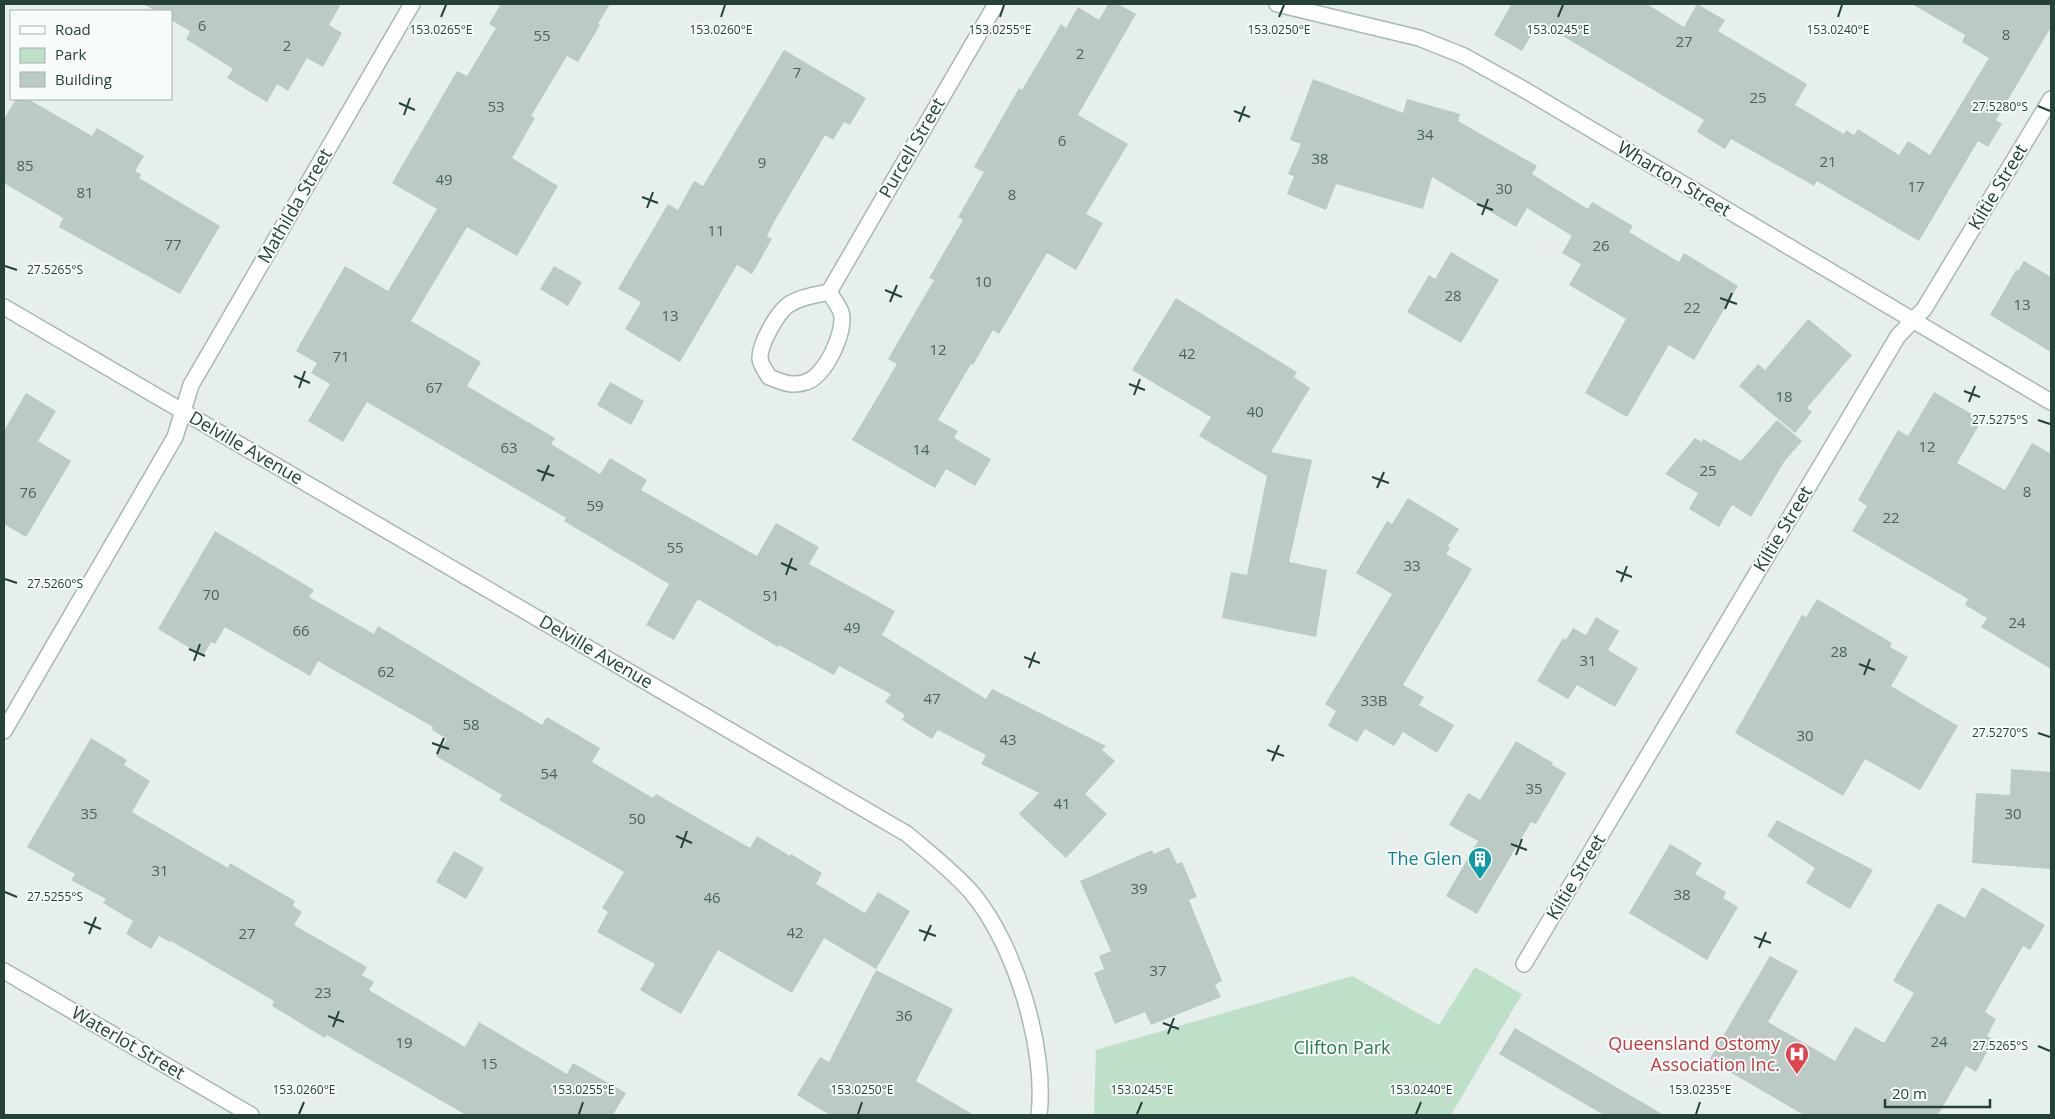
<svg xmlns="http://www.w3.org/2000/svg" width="2055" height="1119" font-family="'Open Sans',sans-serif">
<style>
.green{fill:#bfe0c8}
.building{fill:#bbcac4}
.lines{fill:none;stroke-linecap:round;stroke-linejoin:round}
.minor-casing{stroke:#a8b8b2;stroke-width:18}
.minor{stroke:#fff;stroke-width:15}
.ticks{fill:none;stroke:#24423a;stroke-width:2}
.labels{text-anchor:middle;stroke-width:4;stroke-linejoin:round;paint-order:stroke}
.number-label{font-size:15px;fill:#4a645c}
.street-label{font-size:18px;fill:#24423a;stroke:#f7fbf9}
.culture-label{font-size:18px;fill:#0d838f;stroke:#f7fbf9;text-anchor:end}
.health-label{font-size:18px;fill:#be3a42;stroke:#f7fbf9;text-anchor:end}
.park-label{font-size:18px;fill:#2d7a4b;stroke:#f7fbf9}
.ticks-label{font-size:12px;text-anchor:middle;fill:#24423a;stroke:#f7fbf9;stroke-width:4;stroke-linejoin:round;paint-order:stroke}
</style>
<rect width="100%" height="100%" fill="#e6efeb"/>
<path class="green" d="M1475 967 1522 994 1451 1115H1094L1096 1050 1352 976 1439 1025Z"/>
<g class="building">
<path d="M143 4H341L329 25 342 33 323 67 307 58 288 91 277 84 267 102 227 78 233 69 186 39 190 31 171 20V11H156Z"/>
<path d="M501 4H610L598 24 600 25 578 62 567 56 531 116 535 118 512 158 558 186 517 256 467 227 411 321 481 362 467 386 555 438 551 444 600 474 610 458 647 480 641 490 757 556 776 523 819 547 809 564 895 611 882 635 986 699 992 689 1106 746 1102 750 1115 761 1085 794 1107 814 1066 858 1019 814 1039 793 981 764 986 755 938 730 932 739 902 720 905 715 885 702 891 694 839 666 834 675 779 645 778 647 698 599 674 640 646 625 669 584 564 521 566 518 367 402 343 442 308 421 330 384 311 373 317 363 296 351 345 266 388 291 437 209 392 183 457 71 467 76 496 28 489 24Z"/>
<path d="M1108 4H1118L1136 14 1078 115 1128 144 1086 214 1103 223 1076 270 1047 253 999 334 993 330 973 365 971 364 938 420 958 431 954 438 991 459 975 486 946 469 935 488 852 440 897 364 888 359 934 280 929 278 963 220 958 217 984 172 974 167 1019 88 1022 90 1061 24 1066 28 1078 7 1099 20Z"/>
<path d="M1508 4H1647L1684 27 1697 4 1725 20 1718 31 1807 84 1795 105 1844 134 1846 130 1854 135 1858 129 1899 155 1908 141 1930 155 1989 58 1962 42 1965 35 1912 4H2051V27L1996 120 2002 124 1988 147 1978 141 1919 241 1817 181 1814 186 1731 139 1725 149 1697 132 1704 120 1539 22 1522 51 1494 35 1511 5Z"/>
<path d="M784 50 866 98 850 125 844 122 833 140 825 135 774 222 767 236 772 239 752 274 737 265 680 362 625 329 641 302 618 289 668 204 678 210 694 181 703 186Z"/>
<path d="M1313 79 1403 113 1407 99 1460 114 1458 121 1537 166 1532 174 1543 181 1588 209 1592 202 1633 226 1629 232 1679 262 1684 253 1738 286 1694 360 1669 345 1627 417 1585 393 1626 319 1569 285 1581 264 1562 253 1572 236 1527 208 1516 227 1432 177 1423 209 1336 184 1326 210 1287 194 1294 176 1288 174 1301 144 1290 140Z"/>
<path d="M16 99H28L92 136 97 128 144 156 135 171 141 174 139 178 220 226 180 294 59 227 63 218 4 183V119Z"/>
<path d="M1451 252 1499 280 1461 343 1407 312 1429 275 1435 279Z"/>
<path d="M2024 261 2051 277V352L1990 315 2016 270 2018 271Z"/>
<path d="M554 266 582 282 568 306 540 289Z"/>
<path d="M1176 298 1297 372 1294 377 1310 388 1271 452 1312 460 1289 562 1327 570 1316 637 1222 618 1231 572 1247 575 1267 476 1199 436 1211 417 1132 370Z"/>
<path d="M1808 319 1852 355 1807 408 1812 412 1795 433 1739 386 1758 364 1765 370Z"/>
<path d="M610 382 644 401 631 425 597 405Z"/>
<path d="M1934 392 1982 420 1957 463 2005 490 2032 443 2051 454V669L1981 627 1987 618 1965 605 1968 599 1852 531 1867 506 1858 500 1898 430 1908 436Z"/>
<path d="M26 393 56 411 38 441 71 461 26 537 4 524V431Z"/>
<path d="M1777 420 1802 441 1784 462 1751 517 1732 505 1719 527 1689 509 1698 493 1665 474 1695 438 1702 442 1703 439 1741 461Z"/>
<path d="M1408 498 1459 529 1448 546 1450 548 1446 554 1472 569 1403 685 1424 697 1419 705 1454 725 1437 753 1403 732 1394 746 1365 729 1357 742 1328 726 1336 711 1325 704 1392 594 1356 573 1387 521 1392 524Z"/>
<path d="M215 531 314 590 309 597 374 634 378 626 542 725 547 717 576 734 600 748 592 762 653 798 656 794 750 848 757 836 790 856 791 854 822 873 816 884 865 913 878 892 910 911 876 969 824 938 792 993 718 950 681 1014 640 990 655 964 597 932 608 912 602 908 624 872 499 800 502 795 436 756 447 739 432 730 433 727 318 661 310 676 225 627 215 644 211 642 203 656 158 629Z"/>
<path d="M1817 599 1892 643 1890 647 1908 657 1891 686 1958 726 1920 790 1865 759 1843 796 1735 733 1802 615 1806 617Z"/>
<path d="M1596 617 1619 631 1608 650 1638 668 1615 707 1577 685 1568 699 1537 681 1563 638 1566 640 1573 628 1586 635Z"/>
<path d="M91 738 127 760 124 765 150 781 132 812 228 868 230 863 295 901 293 906 302 912 294 925 367 967 362 975 374 982 369 990 465 1047 479 1022 567 1074 573 1063 626 1093 613 1115H466L327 1035 325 1038 272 1006 274 1001 171 941 170 942 159 936 151 949 126 934 133 921 103 903 106 899 71 880 75 874 27 847Z"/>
<path d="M1516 741 1553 763 1552 765 1566 773 1536 824 1531 822 1477 914 1446 896 1478 841 1449 825 1468 793 1480 800Z"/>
<path d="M2011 769 2051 772V869L1972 863 1976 793 2010 795Z"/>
<path d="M1777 820 1873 870 1850 909 1806 883 1815 868 1767 836Z"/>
<path d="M1670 844 1702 863 1695 874 1726 892 1723 898 1738 907 1707 960 1629 913Z"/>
<path d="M1169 847 1177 864 1182 862 1197 897 1189 900 1222 981 1215 985 1221 997 1151 1025 1145 1012 1115 1024 1094 973 1104 969 1099 956 1111 951 1080 881 1152 850 1154 854Z"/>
<path d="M454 851 484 868 466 899 436 882Z"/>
<path d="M1982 887 2045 925 2030 950 2023 946 1985 1012 1996 1019 1987 1036 1994 1040 1976 1072 1966 1066 1938 1115H1804L1709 1060 1770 956 1798 971 1768 1022 1835 1061 1855 1027 1884 1043 1914 993 1893 981 1938 903 1965 918Z"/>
<path d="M876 970 953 1009 916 1081 974 1115H830L797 1095 820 1057 829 1062Z"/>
<path d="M1515 1028 1664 1115H1604L1499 1054Z"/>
</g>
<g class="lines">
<g class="minor-casing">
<g id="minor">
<path d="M1277 4 1419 38 1464 56 1523 89 2051 402"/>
<path d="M829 292 996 4"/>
<path d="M829 292C833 298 838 305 841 312 847 330 825 377 806 382 792 387 782 382 769 377 766 372 761 365 760 359 759 345 777 313 788 305 800 297 815 295 829 292Z"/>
<path d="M4 307 907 834C929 853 953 871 972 893 1015 944 1047 1049 1039 1115"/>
<path d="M4 731 175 437 191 385 412 4"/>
<path d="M1524 964 1898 336 1924 309 2051 99"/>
<path d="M4 971 251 1115"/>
</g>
</g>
<use href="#minor" class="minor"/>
</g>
<path class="ticks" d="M441 17 446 5M721 17 725 5M1000 17 1004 5M1279 17 1284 5M1558 17 1563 5M1838 17 1842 5M399 103 415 110M2038 106 2050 111M1234 111 1250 117M404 115 410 98M1239 122 1245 106M642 197 658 203M1477 204 1493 210M647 208 653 192M1482 215 1488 199M5 266 17 270M885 290 902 297M1720 298 1737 304M890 302 897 285M1725 309 1732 293M294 376 310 383M1129 384 1145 390M299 388 305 371M1964 391 1980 397M1134 395 1140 379M1969 402 1975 386M2038 420 2050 424M537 470 554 476M1372 477 1389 483M542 481 549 465M1377 488 1384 472M781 563 797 570M1616 571 1632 577M786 575 792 558M5 579 17 583M1621 582 1627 566M189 649 205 656M1024 657 1040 663M194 661 200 644M1859 664 1875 670M1029 668 1035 652M1864 675 1870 659M2038 733 2050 737M432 743 449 749M1267 750 1284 756M437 754 444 738M1272 761 1279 745M676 836 692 843M1511 844 1527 850M681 848 687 831M1516 855 1522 839M5 892 17 897M84 922 101 929M919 930 936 936M89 934 96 917M1754 937 1771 943M924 941 931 925M1759 948 1766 932M328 1016 344 1022M1163 1023 1179 1029M333 1027 339 1011M1168 1034 1174 1018M2038 1046 2050 1051M299 1114 304 1102M579 1114 583 1102M858 1114 862 1102M1137 1114 1142 1102M1416 1114 1421 1102M1696 1114 1700 1102"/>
<defs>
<g id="building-pin" transform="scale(1.25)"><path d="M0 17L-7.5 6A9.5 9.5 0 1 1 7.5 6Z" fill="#0f9aa8" stroke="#f7fbf9"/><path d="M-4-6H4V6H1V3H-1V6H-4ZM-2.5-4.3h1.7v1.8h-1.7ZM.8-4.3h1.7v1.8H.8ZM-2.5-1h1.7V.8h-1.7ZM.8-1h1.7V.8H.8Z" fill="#fff"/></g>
<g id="hospital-pin" transform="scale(1.25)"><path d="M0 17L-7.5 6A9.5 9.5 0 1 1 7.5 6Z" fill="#e0444e" stroke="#f7fbf9"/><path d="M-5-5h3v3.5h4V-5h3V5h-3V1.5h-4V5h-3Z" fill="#fff"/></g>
</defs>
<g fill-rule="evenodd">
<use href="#building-pin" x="1480" y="859"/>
<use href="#hospital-pin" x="1797" y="1054"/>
</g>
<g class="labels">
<g class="number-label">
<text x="202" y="31">6</text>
<text x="2006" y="40">8</text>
<text x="542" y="41">55</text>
<text x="1684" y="47">27</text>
<text x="287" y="51">2</text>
<text x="1080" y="59">2</text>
<text x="797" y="78">7</text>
<text x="1758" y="103">25</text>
<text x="496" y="112">53</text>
<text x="1425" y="140">34</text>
<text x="1062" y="146">6</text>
<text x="1320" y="164">38</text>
<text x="1828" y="167">21</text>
<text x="762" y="168">9</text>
<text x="25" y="171">85</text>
<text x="444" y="185">49</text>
<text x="1916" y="192">17</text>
<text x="1504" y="194">30</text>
<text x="85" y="198">81</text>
<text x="1012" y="200">8</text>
<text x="716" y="236">11</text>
<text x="173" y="250">77</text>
<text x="1601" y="251">26</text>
<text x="983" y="287">10</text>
<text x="1453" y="301">28</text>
<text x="2022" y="310">13</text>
<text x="1692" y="313">22</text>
<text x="670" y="321">13</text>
<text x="938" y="355">12</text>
<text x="1187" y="359">42</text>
<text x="341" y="362">71</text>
<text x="434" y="393">67</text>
<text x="1784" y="402">18</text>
<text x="1255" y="417">40</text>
<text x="1927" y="452">12</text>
<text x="509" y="453">63</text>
<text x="921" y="455">14</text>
<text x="1708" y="476">25</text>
<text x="2027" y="497">8</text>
<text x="28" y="498">76</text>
<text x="595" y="511">59</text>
<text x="1891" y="523">22</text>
<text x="675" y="553">55</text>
<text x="1412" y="571">33</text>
<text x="211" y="600">70</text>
<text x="771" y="601">51</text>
<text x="2017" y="628">24</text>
<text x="852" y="633">49</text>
<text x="301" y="636">66</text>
<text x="1839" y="657">28</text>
<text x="1588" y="666">31</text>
<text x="386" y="677">62</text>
<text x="932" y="704">47</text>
<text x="1374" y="706">33B</text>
<text x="471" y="730">58</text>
<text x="1805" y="741">30</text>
<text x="1008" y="745">43</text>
<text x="549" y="779">54</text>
<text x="1534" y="794">35</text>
<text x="1062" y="809">41</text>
<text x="89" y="819">35</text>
<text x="2013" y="819">30</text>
<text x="637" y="824">50</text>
<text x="160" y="876">31</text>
<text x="1139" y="894">39</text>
<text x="1682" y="900">38</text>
<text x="712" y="903">46</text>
<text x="795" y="938">42</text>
<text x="247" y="939">27</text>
<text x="1158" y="976">37</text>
<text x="323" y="998">23</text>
<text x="904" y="1021">36</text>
<text x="1939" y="1047">24</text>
<text x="404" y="1048">19</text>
<text x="489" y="1069">15</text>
</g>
<g class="street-label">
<text transform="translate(912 148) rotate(-60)" y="6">Purcell Street</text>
<text transform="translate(1674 179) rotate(31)" y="6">Wharton Street</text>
<text transform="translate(1998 187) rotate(-59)" y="6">Kiltie Street</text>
<text transform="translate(295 206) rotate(-60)" y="6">Mathilda Street</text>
<text transform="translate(246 448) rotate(30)" y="6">Delville Avenue</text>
<text transform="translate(1783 529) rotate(-59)" y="6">Kiltie Street</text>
<text transform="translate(596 652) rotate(30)" y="6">Delville Avenue</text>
<text transform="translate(1576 877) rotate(-59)" y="6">Kiltie Street</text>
<text transform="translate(128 1043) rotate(30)" y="6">Waterlot Street</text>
</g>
<g class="culture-label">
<text x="1462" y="865">The Glen</text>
</g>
<g class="health-label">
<text x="1780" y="1050">Queensland Ostomy<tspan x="1780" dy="21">Association Inc.</tspan></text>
</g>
<g class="park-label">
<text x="1342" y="1054">Clifton Park</text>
</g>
</g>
<g class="ticks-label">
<text x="441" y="34">153.0265°E</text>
<text x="1000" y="34">153.0255°E</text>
<text x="1279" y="34">153.0250°E</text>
<text x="1558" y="34">153.0245°E</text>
<text x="1838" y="34">153.0240°E</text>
<text x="721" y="34">153.0260°E</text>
<text x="2000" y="111">27.5280°S</text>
<text x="55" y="274">27.5265°S</text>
<text x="2000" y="424">27.5275°S</text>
<text x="55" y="588">27.5260°S</text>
<text x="2000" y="737">27.5270°S</text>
<text x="55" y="901">27.5255°S</text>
<text x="2000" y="1050">27.5265°S</text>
<text x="304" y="1094">153.0260°E</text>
<text x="583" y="1094">153.0255°E</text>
<text x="862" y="1094">153.0250°E</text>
<text x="1142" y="1094">153.0245°E</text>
<text x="1421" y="1094">153.0240°E</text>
<text x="1700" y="1094">153.0235°E</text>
</g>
<rect width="2055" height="1119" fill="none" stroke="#24423a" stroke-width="10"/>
<rect x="10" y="10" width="162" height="90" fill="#f7fbf9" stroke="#a3b1ad"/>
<rect x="20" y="26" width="25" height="8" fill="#ffffff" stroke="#a3b1ad"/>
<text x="55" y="35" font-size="15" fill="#24423a">Road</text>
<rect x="20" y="48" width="25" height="15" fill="#bfe0c8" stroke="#a3b1ad"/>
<text x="55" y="60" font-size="15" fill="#24423a">Park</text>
<rect x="20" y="72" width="25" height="15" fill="#bbcac4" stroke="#a3b1ad"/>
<text x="55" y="85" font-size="15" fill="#24423a">Building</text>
<path d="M1885 1099v8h105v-8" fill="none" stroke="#24423a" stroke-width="2.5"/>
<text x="1892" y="1099" font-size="15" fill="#24423a" stroke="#f7fbf9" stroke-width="4" paint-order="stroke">20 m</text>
</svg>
